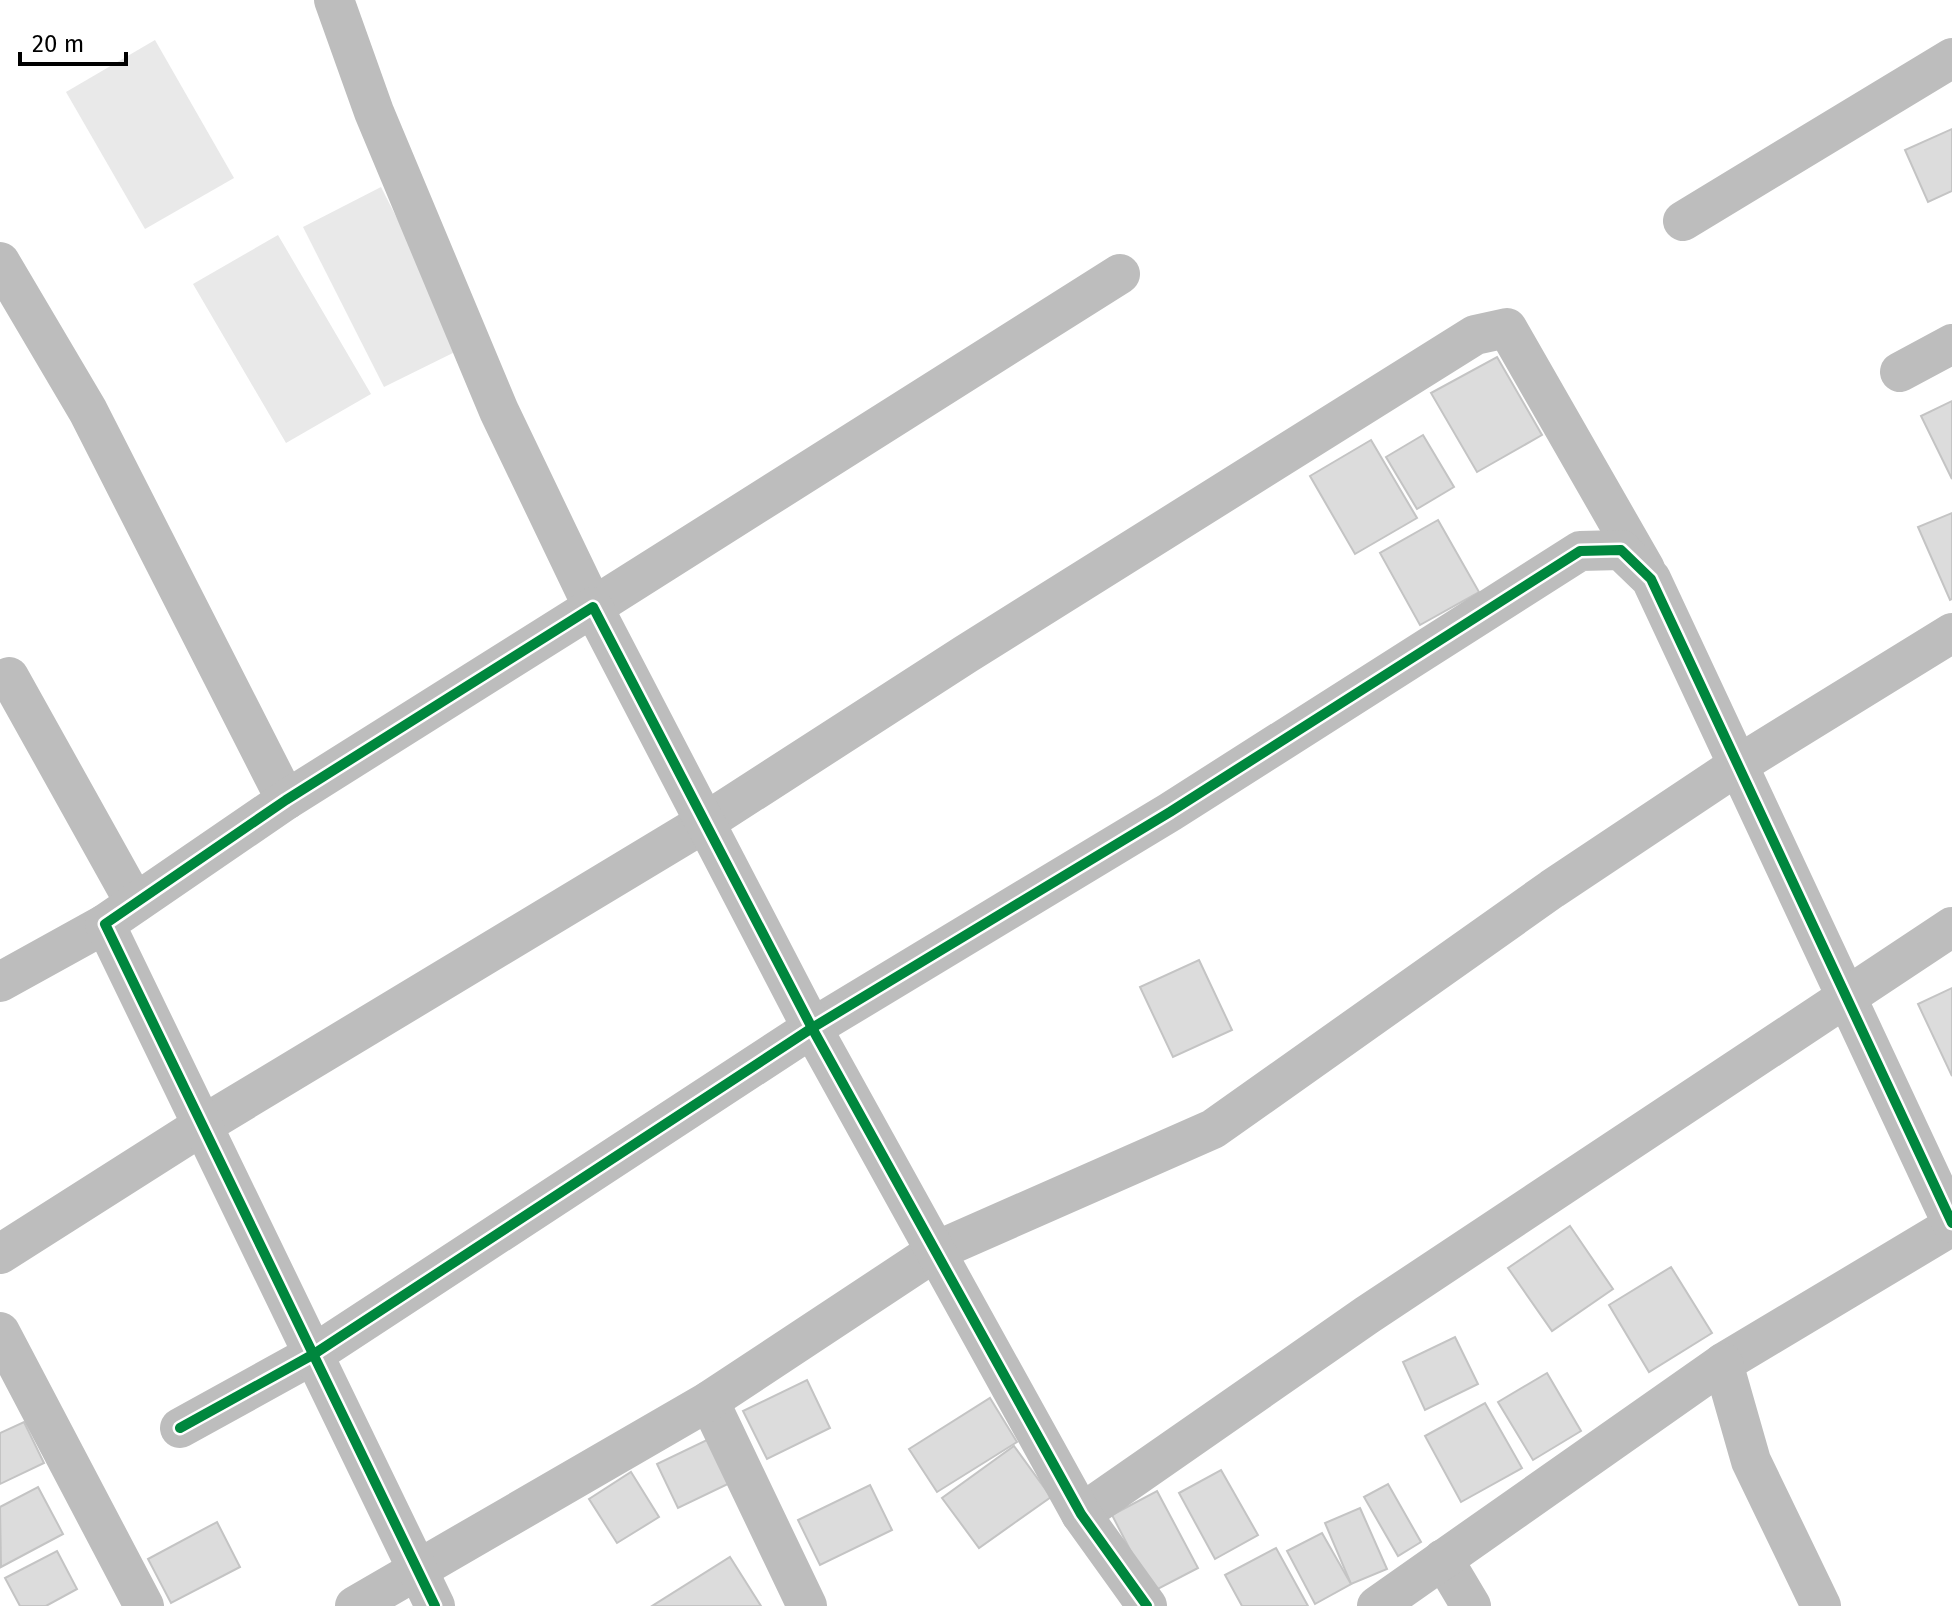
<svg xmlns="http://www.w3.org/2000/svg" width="1952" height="1606" font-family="'Fira Sans',sans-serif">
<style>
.green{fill:#e9e9e9}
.building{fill:#dcdcdc;stroke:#c4c4c4;stroke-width:2}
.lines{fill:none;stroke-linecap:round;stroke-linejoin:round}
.street{stroke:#bdbdbd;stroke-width:40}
.cycleway-casing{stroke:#fff;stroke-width:15}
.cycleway{stroke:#00873e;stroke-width:10}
</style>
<rect width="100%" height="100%" fill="#fff"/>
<g class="green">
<path d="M155 40 234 178 145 229 66 92Z"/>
<path d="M381 187 463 348 384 387 303 227Z"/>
<path d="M278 235 371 394 286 443 193 284Z"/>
</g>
<g class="building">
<path d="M1952 129V191L1928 202 1905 150Z"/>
<path d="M1497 357 1542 435 1477 472 1431 393Z"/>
<path d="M1952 401V479L1921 416Z"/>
<path d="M1423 435 1454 487 1417 509 1386 457Z"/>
<path d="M1371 440 1417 518 1355 554 1310 476Z"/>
<path d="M1952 513V599L1950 600 1918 527Z"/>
<path d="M1438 520 1479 592 1420 625 1380 553Z"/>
<path d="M1199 960 1232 1030 1173 1057 1140 987Z"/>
<path d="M1952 988V1076L1918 1004Z"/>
<path d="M1570 1226 1613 1289 1552 1331 1508 1268Z"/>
<path d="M1671 1267 1712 1333 1649 1372 1609 1305Z"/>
<path d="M1455 1337 1478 1384 1425 1410 1403 1362Z"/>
<path d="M1547 1373 1581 1431 1533 1460 1498 1402Z"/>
<path d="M807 1380 830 1428 767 1459 743 1411Z"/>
<path d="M990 1398 1017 1442 937 1492 909 1449Z"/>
<path d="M1485 1403 1522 1468 1461 1502 1425 1436Z"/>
<path d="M24 1422 44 1463 0 1484V1433Z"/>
<path d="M711 1438 732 1482 678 1508 657 1464Z"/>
<path d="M1014 1446 1051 1497 979 1548 942 1498Z"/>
<path d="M1221 1470 1258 1535 1215 1559 1179 1493Z"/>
<path d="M631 1472 659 1517 617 1543 589 1499Z"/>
<path d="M1388 1484 1421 1542 1398 1556 1364 1497Z"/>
<path d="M870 1485 892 1530 820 1565 798 1520Z"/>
<path d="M38 1487 63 1534 1 1567 0 1507Z"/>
<path d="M1157 1491 1198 1568 1152 1592 1112 1515Z"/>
<path d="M1360 1508 1387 1569 1351 1584 1325 1523Z"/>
<path d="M217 1522 240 1567 171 1603 148 1559Z"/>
<path d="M1322 1533 1351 1584 1315 1604 1287 1551Z"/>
<path d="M1276 1548 1308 1606H1242L1225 1575Z"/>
<path d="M57 1551 77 1589 46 1606H20L5 1578Z"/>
<path d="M730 1557 761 1606H652Z"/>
</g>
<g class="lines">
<g class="street">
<path d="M334 0 374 112 499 411 593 607 1120 274"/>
<path d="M1683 221 1952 58"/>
<path d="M0 262 88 411 286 800"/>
<path d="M1900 372 1952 344"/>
<path d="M9 677 135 903"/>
<path d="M0 982 105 924"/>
<path d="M0 1254 203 1125 704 823 966 654 1475 335 1507 328 1645 569"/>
<path d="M0 1332 144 1606"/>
<path d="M1723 1363 1952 1226"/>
<path d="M709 1401 807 1606"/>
<path d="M180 1428 314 1354 812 1028 1170 812 1580 551 1621 550 1651 579 1952 1223"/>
<path d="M1081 1514 1367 1315 1952 927"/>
<path d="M1443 1559 1471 1606"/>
<path d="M355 1606 709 1401 936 1251 1213 1129 1552 889 1738 765 1952 633"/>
<path d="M435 1606 105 924 286 800 593 607 812 1028 1081 1514 1147 1606"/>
<path d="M1377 1606 1723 1363 1751 1461 1821 1606"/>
</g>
<g class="cycleway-casing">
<g id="cycleway">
<path d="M180 1428 314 1354 812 1028 1170 812 1580 551 1621 550 1651 579 1952 1223"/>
<path d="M435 1606 105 924 286 800 593 607 812 1028 1081 1514 1147 1606"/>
</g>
</g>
<use href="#cycleway" class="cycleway"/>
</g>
<path d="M20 52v12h106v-12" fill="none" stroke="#000000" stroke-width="4"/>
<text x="32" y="52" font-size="24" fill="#000000" stroke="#ffffff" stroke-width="6" paint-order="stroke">20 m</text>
</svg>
